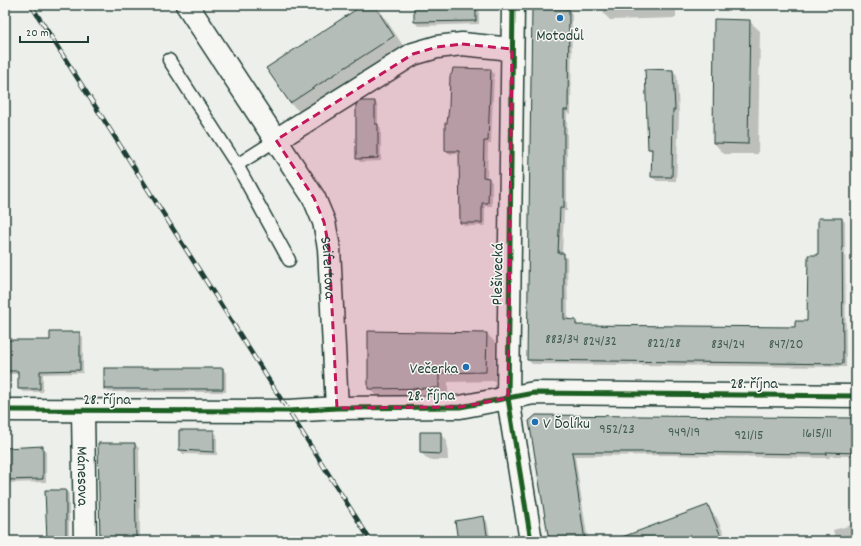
<svg xmlns="http://www.w3.org/2000/svg" width="861" height="546" font-family="Dekko,sans-serif">
<style>
.shadow{fill:#0003}
.building{fill:#b4bdb8;stroke:#1f3d34}
.lines{fill:none;stroke-linecap:round;stroke-linejoin:round}
.service-casing{stroke:#1f3d34;stroke-width:15}
.minor-casing{stroke:#1f3d34;stroke-width:25}
.tertiary-casing{stroke:#1f3d34;stroke-width:25}
.service{stroke:#f6f6f2;stroke-width:12}
.minor{stroke:#f6f6f2;stroke-width:22}
.tertiary{stroke:#f6f6f2;stroke-width:22}
.rail-casing{stroke:#1f3d34;stroke-width:4.5}
.rail{stroke:#f6f6f2;stroke-width:3;stroke-dasharray:9;stroke-linecap:butt}
.cycleway-casing{stroke:#f6f6f2;stroke-width:8}
.cycleway{stroke:#1b5e20;stroke-width:5}
.marked{fill:#c2185b;fill-opacity:0.2;stroke:#c2185b;stroke-width:3;stroke-dasharray:8 5;stroke-linejoin:round}
.poi-dot{fill:#1f6fb2;stroke:#f6f6f2;stroke-width:1.5}
.labels{text-anchor:middle;stroke-width:3;stroke-linejoin:round;paint-order:stroke}
.number-label{font-size:14px;fill:#445d55}
.poi-label{font-size:16px;fill:#1f3d34;stroke:#f6f6f2}
.street-label{font-size:16px;fill:#1f3d34;stroke:#f6f6f2}
</style>
<rect width="100%" height="100%" fill="#edefea"/>
<filter id="ink" filterUnits="userSpaceOnUse"><feTurbulence type="fractalNoise" baseFrequency=".025" numOctaves="2"/><feDisplacementMap in="SourceGraphic" scale="8" xChannelSelector="R" yChannelSelector="G"/><feConvolveMatrix kernelMatrix="1 2 1 2 8 2 1 2 1" color-interpolation-filters="sRGB"/></filter>
<g filter="url(#ink)">
<g class="shadow">
<path d="M365 5H374L381 12 404 47 301 113 290 103Z"/>
<path d="M415 5H479V24L418 26 415 22Z"/>
<path d="M603 5H676V18L610 20 604 14Z"/>
<path d="M569 10 572 14 571 114 567 113V211H564L562 254 567 258 568 321H575L579 326 796 328 808 322 819 256 842 219 845 222 846 367 532 364 528 360Z"/>
<path d="M854 15H856V141L853 137Z"/>
<path d="M715 20 749 21 760 31 758 154H724L714 143Z"/>
<path d="M490 70 494 74 491 144H488L487 178 492 182V206H485V226H464L461 222V204L459 202 460 154H450L446 151 448 124Z"/>
<path d="M673 71 677 75 679 115 676 181H657L652 177 653 152 649 149Z"/>
<path d="M375 102 378 106V125L381 128V161L360 162 357 158Z"/>
<path d="M79 333 83 337V373L43 374V392H23L19 389V374H5V341H52Z"/>
<path d="M487 334 496 343 495 381 448 382V397L378 398 369 388Z"/>
<path d="M223 369 226 373V392H108L105 388Z"/>
<path d="M856 419V456H830V458H819L668 455 575 456 588 541H550L530 421Z"/>
<path d="M180 431H214L217 435V455L183 454 180 450Z"/>
<path d="M440 433 447 440 448 460H429L421 453Z"/>
<path d="M135 444 139 448 140 541H101Z"/>
<path d="M42 447 46 451V482L5 483V448Z"/>
<path d="M66 491 69 494V541H41V537H48Z"/>
<path d="M707 507 717 518 727 541H649Z"/>
<path d="M483 517 487 521 491 541H459Z"/>
<path d="M856 524V541H836L833 530Z"/>
</g>
<g class="building">
<path d="M363 5H374L394 36 290 103 266 68Z"/>
<path d="M414 5H476V21L414 22Z"/>
<path d="M532 8 569 9 568 110H564V208H560L558 253H564V319L576 320V325L795 327V321H807L808 255H818V218H842L843 364 527 360Z"/>
<path d="M714 19 750 20 748 144 713 143Z"/>
<path d="M453 68 491 69 488 141H484L483 177 489 178 488 203H482V223H460L459 151H445V123H447L449 107 450 76 452 73Z"/>
<path d="M645 69 673 70 675 110H673L672 177H651L652 149H648Z"/>
<path d="M361 101H375V124H378V158L356 159V104Z"/>
<path d="M368 331 487 333 486 372 439 373V388L368 389Z"/>
<path d="M50 332H80V370L40 371V389H18V371H5V340H50Z"/>
<rect x="104" y="368" width="119" height="21"/>
<path d="M536 415 856 418V453L826 452 827 454H815L663 452H572L585 541H549L529 421Z"/>
<path d="M179 430H214V452L179 450Z"/>
<path d="M420 432H441V454L420 453Z"/>
<path d="M98 443H135L136 541H100Z"/>
<path d="M43 446V479L5 480V448Z"/>
<path d="M45 490H66V541H47Z"/>
<path d="M708 505 723 541H617V539Z"/>
<path d="M484 516 488 541H458L455 521Z"/>
</g>
<g class="lines">
<g class="service-casing">
<g id="service">
<path d="M169 60 237 165 276 140"/>
<path d="M237 165 289 260"/>
</g>
</g>
<g class="minor-casing">
<g id="minor">
<path id="s1" d="M187 5 314 198 324 222 329 248 337 408"/>
<path d="M276 140 413 54 437 47 462 44 512 49"/>
<path d="M5 410 289 411 337 408 460 407 534 393 856 396"/>
<path id="s2" d="M83 411 85 541"/>
</g>
</g>
<g class="tertiary-casing">
<path id="tertiary" d="M513 5 508 398 531 541"/>
</g>
<use href="#service" class="service"/>
<use href="#minor" class="minor"/>
<use href="#tertiary" class="tertiary"/>
<g class="rail-casing">
<path id="rail" d="M31 5 371 541"/>
</g>
<use href="#rail" class="rail"/>
<g class="cycleway-casing">
<g id="cycleway">
<path d="M513 5 508 398 531 541"/>
<path d="M5 410 289 411 337 408 460 407 534 393 856 396"/>
</g>
</g>
<use href="#cycleway" class="cycleway"/>
</g>
</g>
<path class="marked" d="M462 44 512 49 508 398 460 407 337 408 329 248 324 222 314 198 276 140 413 54 437 47Z"/>
<g class="poi-dot">
<circle cx="560" cy="18" r="4"/>
<circle cx="466" cy="367" r="4"/>
<circle cx="535" cy="422" r="4"/>
</g>
<g class="labels">
<g class="number-label">
<text x="562" y="343">883/34</text>
<text x="600" y="345">824/32</text>
<text x="664" y="347">822/28</text>
<text x="728" y="348">834/24</text>
<text x="786" y="348">847/20</text>
<text x="617" y="433">952/23</text>
<text x="684" y="436">949/19</text>
<text x="817" y="437">1615/11</text>
<text x="749" y="439">921/15</text>
</g>
<g class="poi-label">
<text x="560" y="40">Motodůl</text>
<text x="458" y="373" text-anchor="end">Večerka</text>
<text x="543" y="428" text-anchor="start">V Ďolíku</text>
</g>
<g class="street-label">
<text dy="6" stroke="none"><textPath href="#s1" startOffset="303">Seifertova</textPath></text>
<text transform="translate(496 274) rotate(-89)" y="6">Plešivecká</text>
<text x="754" y="388">28. října</text>
<text transform="translate(431 394) rotate(-1)" y="6">28. října</text>
<text x="107" y="404">28. října</text>
<text dy="6" stroke="none"><textPath href="#s2" startOffset="65">Mánesova</textPath></text>
</g>
</g>
<rect width="861" height="546" fill="none" stroke="#f6f6f2" stroke-width="20"/>
<rect x="10" y="10" width="841" height="526" fill="none" stroke="#1f3d34" stroke-width="1.5" filter="url(#ink)"/>
<path d="M20 36v6h68v-6" fill="none" stroke="#1f3d34" stroke-width="2"/>
<text x="26" y="36" font-size="12" fill="#1f3d34" stroke="#f6f6f2" stroke-width="3" paint-order="stroke">20 m</text>
</svg>
